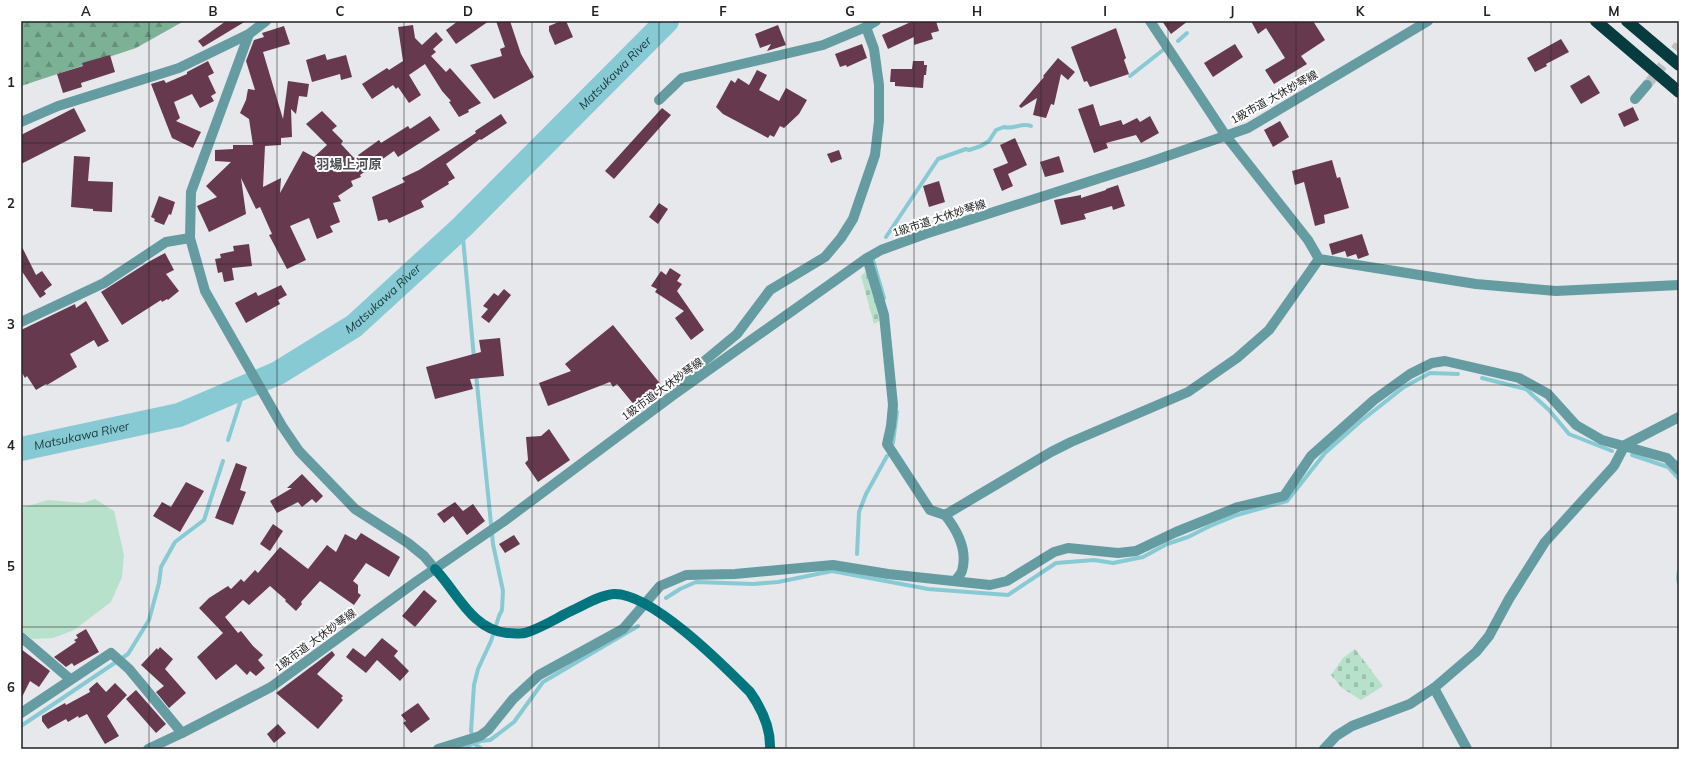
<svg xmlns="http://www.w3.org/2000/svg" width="1700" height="770" font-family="Mulish,'Noto Sans JP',sans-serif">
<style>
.forest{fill:url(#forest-firs)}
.cemetery{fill:url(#cemetery-stones)}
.pitch{fill:#b8e1cb}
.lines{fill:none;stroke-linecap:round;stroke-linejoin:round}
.stream{stroke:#87cad4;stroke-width:4}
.river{stroke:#87cad4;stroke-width:24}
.building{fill:#66394f}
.street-tunnel{stroke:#bfc0c3;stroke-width:10;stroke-dasharray:10 5;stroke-linecap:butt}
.street{stroke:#659ca2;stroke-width:10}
.secondary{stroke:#01767f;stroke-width:10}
.highway{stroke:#063b3f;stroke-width:12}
.grid{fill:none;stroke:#212223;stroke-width:1;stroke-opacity:0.55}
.labels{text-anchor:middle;stroke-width:4;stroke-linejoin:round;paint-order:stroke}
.street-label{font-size:11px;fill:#212223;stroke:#fff}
.water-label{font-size:12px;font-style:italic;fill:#15373b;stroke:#fff}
.quarter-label{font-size:13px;font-weight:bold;fill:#4f5153;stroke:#fff}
.neatline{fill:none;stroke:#212223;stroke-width:1.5}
.grid-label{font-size:13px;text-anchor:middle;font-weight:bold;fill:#212223}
</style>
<defs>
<pattern id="forest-firs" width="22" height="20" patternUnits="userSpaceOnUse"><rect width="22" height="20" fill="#7cb195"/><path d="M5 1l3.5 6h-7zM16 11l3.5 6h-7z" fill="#659079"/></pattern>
<pattern id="cemetery-stones" width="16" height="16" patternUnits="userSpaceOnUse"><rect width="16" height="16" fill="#b8e1cb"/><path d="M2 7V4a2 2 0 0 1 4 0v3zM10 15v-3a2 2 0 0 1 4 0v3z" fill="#9ec1ae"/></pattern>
</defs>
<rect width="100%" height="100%" fill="#e6e8eb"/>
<path class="forest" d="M21 21H184L136 48 21 86Z"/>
<g class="cemetery">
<path d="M867 270 881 320 874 324 861 276Z"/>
<path d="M1355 649 1383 686 1361 700 1342 688 1331 675 1343 658Z"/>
</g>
<path class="pitch" d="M95 499 114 511 124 555 122 577 111 602 74 630 53 638 32 639 21 630V508L48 500 83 503Z"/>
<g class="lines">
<g class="stream">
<path d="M1178 41 1187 33"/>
<path d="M1130 76 1163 50"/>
<path d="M462 227 474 358"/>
<path d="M886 237 938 159 966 149 969 150 981 146 989 141 996 130 1004 127C1013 130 1022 122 1031 126"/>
<path d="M873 260 884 298"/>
<path d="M1482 378 1526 389 1549 410 1569 434 1612 451"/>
<path d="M228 440 245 387"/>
<path d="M893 443 897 412"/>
<path d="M1632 455 1668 467 1679 479"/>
<path d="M857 554 859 512 866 494 887 456"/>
<path d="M1679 571 1678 578 1679 584"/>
<path d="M666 598 680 589 696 582 753 584 778 582 832 571 928 589 1008 595 1056 563 1094 560 1113 563 1143 557 1167 544 1188 537 1210 526 1237 515 1287 501 1325 453 1361 421 1404 387 1430 373 1458 374"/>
<path d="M21 726 128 654 149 620 159 583 161 567 175 542 204 520 223 461"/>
<path d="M473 738 471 731 474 685 478 669 491 641 499 616 502 610 503 591 493 544 476 374"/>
<path d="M476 745 482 749"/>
<path d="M460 749 481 741 490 740 497 735 514 722 543 682 638 626"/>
</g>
<path class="river" id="s1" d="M21 449 179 415 278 373 354 326 462 227 667 21"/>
</g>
<g class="building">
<path d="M226 21H246L203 47 198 41Z"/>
<path d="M458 21H489L456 44 446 30Z"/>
<path d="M496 21H510L521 54 534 77 494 99 470 65 502 56 500 49 505 47Z"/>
<path d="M561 21H566L573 37 555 45 549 31V26Z"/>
<path d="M913 21H936L939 31 931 33 933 39 914 45V37L888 49 882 35Z"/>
<path d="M1162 21H1188L1171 34Z"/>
<path d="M1251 21H1313L1325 40 1301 56 1307 64 1274 84 1265 70 1285 58 1266 28 1258 34Z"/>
<path d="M413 25 415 38 422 45 436 32 443 40 433 49 436 52 431 56 446 72 450 68 481 103 468 110 469 112 459 117 449 102 451 101 442 91 425 64 409 75 421 95 409 103 398 87 396 89 393 85 372 99 362 84 387 68 389 70 403 61 398 27Z"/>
<path d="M778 25 786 45 767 51 771 44 760 48 755 34Z"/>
<path d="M284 26 290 44 263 52 283 119 288 81 309 84 307 97 299 96 296 114 291 109 292 137 281 138V145L265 146 263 187 281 178 280 193 303 151 314 157 327 145 306 124 322 111 337 126 332 130 343 141 341 144 354 158 379 140 381 143 408 126 410 129 430 116 440 130 398 157 394 151 360 175 361 177 351 181 353 186 338 196 341 201 333 203 340 222 330 226 333 232 317 239 309 218 290 226 306 260 287 269 269 235 272 234 260 207 256 209 241 178 246 214 209 232 197 206 217 197 206 186 231 162 215 161V150L233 149V145H253L249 119 240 113 246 100 248 89 255 90 246 61 254 40 264 37 262 33Z"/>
<path d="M1116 28 1126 58 1124 60 1129 74 1090 87 1087 81 1084 82 1071 47Z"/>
<path d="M1561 39 1569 52 1546 64 1547 66 1535 72 1527 58Z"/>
<path d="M862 44 867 58 847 67 846 65 840 67 835 54Z"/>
<path d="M1235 44 1243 57 1213 77 1204 63Z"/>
<path d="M325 54 327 60 346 55 352 77 341 80 340 74 312 82 306 60Z"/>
<path d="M110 55 115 72 81 83 82 87 63 93 57 74 83 66 82 63Z"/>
<path d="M1058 58 1075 72 1068 80 1061 74 1054 105 1051 104 1046 118 1033 115 1037 98 1021 108 1019 106 1044 77 1043 76Z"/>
<path d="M208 61 214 73 208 76 216 93 211 96 214 101 200 108 192 94 174 102 180 118 176 121 201 132 193 148 172 138 151 84 164 80 166 83 187 74V72Z"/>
<path d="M913 61H924V65H927L926 75H924L923 88 895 86V82H890L891 69H912Z"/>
<path d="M757 70 767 75 759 90 779 101 786 88 807 100 799 114 784 128 780 126 774 137 770 135 768 138 723 114 716 107 731 80 735 83 738 78 749 85Z"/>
<path d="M1589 75 1600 93 1581 104 1570 86Z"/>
<path d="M1093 104 1100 126 1121 120 1123 125 1137 118 1140 122 1150 116 1159 133 1141 143 1136 135 1106 143 1108 148 1094 153 1078 109Z"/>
<path d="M1633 107 1639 120 1624 127 1618 114Z"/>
<path d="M74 108 86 131 21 164V135Z"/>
<path d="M662 108 671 115 614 179 605 171Z"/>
<path d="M501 114 507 123 481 140 480 139 446 164 455 178 448 182 449 184 421 201 424 207 389 223 387 219 378 221 372 197 405 182 402 178 419 170 476 133 475 131Z"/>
<path d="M1280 121 1289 137 1273 147 1264 130Z"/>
<path d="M1015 138 1027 165 1008 174 1013 186 1002 191 993 169 1008 163 1000 145Z"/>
<path d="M839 150 842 159 831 163 827 154Z"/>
<path d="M74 156 90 157 88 181 113 182 112 212 93 211V209L71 207Z"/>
<path d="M1059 156 1064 172 1045 177 1040 162Z"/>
<path d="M1332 160 1337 178 1340 177 1349 208 1324 215 1325 223 1315 226 1304 182 1295 185 1292 171Z"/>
<path d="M939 181 945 202 929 207 923 186Z"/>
<path d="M1118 185 1125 206 1113 210 1112 206 1084 214 1086 219 1061 225 1054 200 1081 195V198L1106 190V189Z"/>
<path d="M159 196 175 202 171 215 169 214 164 225 154 221 155 219 151 217Z"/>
<path d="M659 203 668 209 658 224 649 217Z"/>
<path d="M1362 234 1369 255 1358 259 1356 254 1347 257 1345 251 1332 255 1329 244Z"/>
<path d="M249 244 252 266 232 268 234 280 224 282 222 272 218 273 215 259 221 258 220 254 234 251 233 246Z"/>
<path d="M21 245 36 275 42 271 52 285 44 291 46 294 40 298 21 270Z"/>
<path d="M165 253 174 270 166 274 179 291 168 300 167 299 162 302 161 300 122 325 101 292 150 261Z"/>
<path d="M670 268 681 275 677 281 682 284 677 291 704 330 691 340 675 318 684 311 655 292 657 289 651 286 661 271 666 275Z"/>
<path d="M281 285 287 295 278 300 280 304 246 323 235 303 256 292 258 296Z"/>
<path d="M504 289 511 295 489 323 481 317 488 309 483 306 494 293 498 296Z"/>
<path d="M86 301 109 341 98 347 94 340 70 354 77 367 47 385 46 384 36 390 27 376 25 378 21 371V330L75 304 76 308Z"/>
<path d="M613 325 666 391 640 412 617 384 613 387 610 382 548 406 539 383 571 371 565 364Z"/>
<path d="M500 338 504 376 470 379 473 389 435 399 426 367 481 352 479 340Z"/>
<path d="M549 429 570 460 538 482 525 463 528 460 526 437 541 436Z"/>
<path d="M236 463 247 467 240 490 246 492 233 525 215 518Z"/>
<path d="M302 474 323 496 316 503 312 499 302 507 298 502 277 513 270 501 292 488H287Z"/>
<path d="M186 482 204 491 180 532 153 516 162 502 171 507Z"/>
<path d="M455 502 463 511 473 504 485 521 467 535 453 516 444 523 437 514Z"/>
<path d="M273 524 283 531 270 551 260 544Z"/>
<path d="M361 533 400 557 389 577 366 563 353 581 358 585V593L361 595 354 605 320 581 301 602 302 604 296 611 285 601 286 600 270 586 249 605 243 600 225 617 238 633 241 631 253 646 263 655 258 660 265 668 256 676 250 671 247 675 236 664 216 680 197 657 223 633 199 608 209 598 228 586 231 589 241 579 244 582 255 570 258 573 280 547 308 569 327 545 336 552 345 534 356 540Z"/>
<path d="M514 535 520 544 505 553 499 544Z"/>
<path d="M424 590 437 601 415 627 402 616Z"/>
<path d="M86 629 99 652 74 666 72 663 66 667 54 657 76 642 74 640 78 638 76 635Z"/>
<path d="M382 638 398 651 394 656 409 671 400 681 377 660 366 673 346 657 353 648 365 657Z"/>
<path d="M160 647 173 659 165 669 186 693 169 708 156 692 164 686 141 665 157 648 158 650Z"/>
<path d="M21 649 50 671 39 687 30 681 21 699Z"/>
<path d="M332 651 335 655 317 674 343 696 341 698 343 700 318 729 276 693Z"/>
<path d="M97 682 106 692 115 683 127 695 107 716 119 736 105 744 87 714 79 718 78 716 68 722 66 719 48 729 42 721V716L65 703 66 705 90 692 89 689Z"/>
<path d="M136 690 166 724 156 733 126 699Z"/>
<path d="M418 703 430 719 411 733 403 723 406 721 401 715Z"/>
<path d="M278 724 286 733 274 743 267 734Z"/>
</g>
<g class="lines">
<path class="street-tunnel" d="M1647 85 1679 45"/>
<g class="street">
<path d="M1150 21 1226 136 1308 240 1319 259"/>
<path d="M249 34 191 192 190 238 205 291 282 426 299 451 355 509 408 543 424 556 435 569"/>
<path d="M1635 99 1647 85"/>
<path d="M659 100 682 78 823 45 866 27 876 21"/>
<path d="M21 122 58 106 179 68 249 34 266 21"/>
<path d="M867 258 884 315 893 405 891 426 887 444 930 510 945 515 1051 452 1071 442 1188 392 1237 358 1269 330 1319 259"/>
<path d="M1319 259 1476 284 1556 291 1679 285"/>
<path d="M21 322 104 283 166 242 190 238"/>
<path d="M679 386 702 363 737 334 770 290 825 257 841 238 853 219 875 155 879 121V85L874 49 866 27"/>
<path d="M945 515C957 530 968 550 962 571 961 574 957 578 955 581"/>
<path d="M21 637 70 679"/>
<path d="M1434 688 1467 749"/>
<path d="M21 713 111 653 129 669 182 733"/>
<path d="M148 749 182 733 271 687 417 581 503 522 672 396 867 258 881 250 925 234 1147 163 1248 128 1428 21"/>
<path d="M438 749 480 736 488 730 513 699 539 675 623 629 660 586 686 575 735 574 833 565 888 574 990 585 1007 581 1054 552 1068 548 1118 553 1136 551 1176 532 1238 507 1284 496 1311 456 1374 400 1410 374 1432 363 1445 361 1519 378 1548 394 1576 425 1602 440 1667 458 1679 470"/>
<path d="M1324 749 1336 736 1352 726 1410 704 1434 688 1476 652 1489 636 1509 599 1545 542 1614 466 1625 445 1679 417"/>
</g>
<path class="secondary" d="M435 569C457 592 472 630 507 633 513 633 520 634 525 633 541 628 555 619 569 612 583 606 599 595 614 594 652 593 724 666 750 692 762 709 771 728 770 749"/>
<g class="highway">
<path d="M1596 21 1679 92"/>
<path d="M1627 21 1679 65"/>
</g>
</g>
<path class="grid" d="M149 21V749M277 21V749M404 21V749M532 21V749M659 21V749M786 21V749M914 21V749M1041 21V749M1168 21V749M1296 21V749M1423 21V749M1551 21V749M21 143H1679M21 264H1679M21 385H1679M21 506H1679M21 627H1679"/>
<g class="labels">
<g class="street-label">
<text transform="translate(1274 97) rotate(-29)" y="4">1級市道 大休妙琴線</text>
<text transform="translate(939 218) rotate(-18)" y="4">1級市道 大休妙琴線</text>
<text transform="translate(662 389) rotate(-36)" y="4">1級市道 大休妙琴線</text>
<text transform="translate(315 640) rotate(-36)" y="4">1級市道 大休妙琴線</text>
</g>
<g class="water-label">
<text dy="4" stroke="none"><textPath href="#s1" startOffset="722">Matsukawa River</textPath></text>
<text dy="4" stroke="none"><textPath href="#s1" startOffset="398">Matsukawa River</textPath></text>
<text dy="4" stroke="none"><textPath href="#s1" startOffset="62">Matsukawa River</textPath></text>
</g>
<g class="quarter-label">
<text x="349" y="169">羽場上河原</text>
</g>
</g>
<rect width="1700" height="770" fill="none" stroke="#ffffff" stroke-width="44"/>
<rect x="22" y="22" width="1656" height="726" class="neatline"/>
<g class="grid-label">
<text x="86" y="16">A</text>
<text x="213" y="16">B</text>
<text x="340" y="16">C</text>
<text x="468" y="16">D</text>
<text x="595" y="16">E</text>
<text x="723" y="16">F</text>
<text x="850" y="16">G</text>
<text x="977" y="16">H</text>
<text x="1105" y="16">I</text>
<text x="1232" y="16">J</text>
<text x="1360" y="16">K</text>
<text x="1487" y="16">L</text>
<text x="1614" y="16">M</text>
<text x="11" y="87">1</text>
<text x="11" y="208">2</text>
<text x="11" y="329">3</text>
<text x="11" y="450">4</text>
<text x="11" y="571">5</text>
<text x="11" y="692">6</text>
</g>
</svg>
